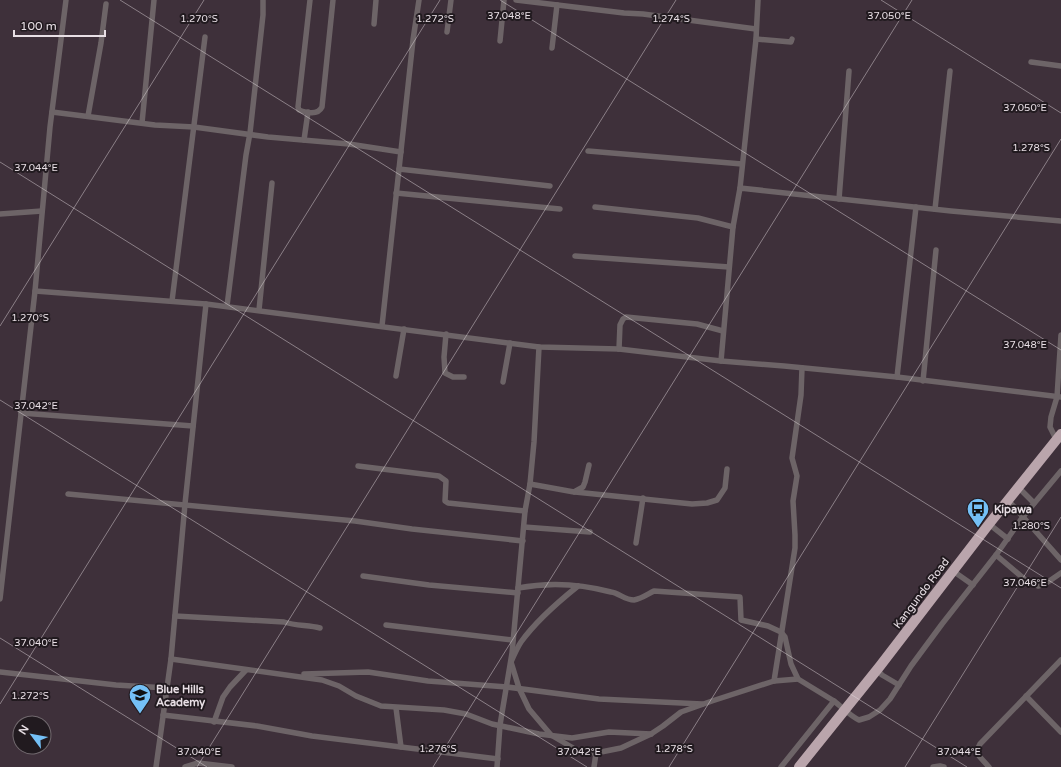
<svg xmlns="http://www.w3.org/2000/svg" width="1061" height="767" font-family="'Varela Round',sans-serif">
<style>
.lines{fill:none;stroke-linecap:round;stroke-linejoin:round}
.street{stroke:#6d6467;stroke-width:5.5}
.highway{stroke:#baa5ac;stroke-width:10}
.ticks{fill:none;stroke:#e8dfe5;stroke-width:1;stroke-opacity:0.45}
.labels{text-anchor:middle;stroke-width:4;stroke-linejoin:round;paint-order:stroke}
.poi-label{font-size:11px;font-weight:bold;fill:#e8dfe5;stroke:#211a1f;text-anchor:start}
.street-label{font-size:11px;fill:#e8dfe5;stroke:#211a1f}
.ticks-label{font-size:10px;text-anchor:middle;fill:#e8dfe5;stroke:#211a1f;stroke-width:4;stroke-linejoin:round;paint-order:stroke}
</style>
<rect width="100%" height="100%" fill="#3e303a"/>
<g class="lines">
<g class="street">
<path d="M310 0 298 107 299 110C307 113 318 115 322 107L333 0"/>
<path d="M516 0 624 13 643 14 756 29"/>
<path d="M374 24 376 0"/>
<path d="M447 32 451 0"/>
<path d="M756 39 791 42 792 39"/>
<path d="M500 41 504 0"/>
<path d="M552 48 557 5"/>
<path d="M1031 62 1061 66"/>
<path d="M52 112 155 125 194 127 268 137 349 144 401 152"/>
<path d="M88 116 101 43 106 4"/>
<path d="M142 123 154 0"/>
<path d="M304 140 308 112"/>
<path d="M588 151 742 164"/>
<path d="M399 169 550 186"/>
<path d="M740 188 756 39 758 0"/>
<path d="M396 193 560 209"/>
<path d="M839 199 849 71"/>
<path d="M595 207 698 218 733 227"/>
<path d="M935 209 950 71"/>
<path d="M0 214 42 211"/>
<path d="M575 256 729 267"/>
<path d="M35 291 206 304 539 347 619 349 721 361 784 366 897 377 1061 397"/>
<path d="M172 301 205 37"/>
<path d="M227 306 246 155 250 133 263 15V0"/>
<path d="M259 310 272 183"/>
<path d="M382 326 413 40 419 0"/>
<path d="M446 334 444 357 445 373 453 377H464"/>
<path d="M619 349 620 325 623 319 626 317 697 324 723 331"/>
<path d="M721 361 733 227 740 188 951 211 1061 221"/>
<path d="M396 376 404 329"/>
<path d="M897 377 916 207"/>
<path d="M923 381 936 250"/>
<path d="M503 382 510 343"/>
<path d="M21 413 193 426"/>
<path d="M1056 439 1050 427 1051 417 1057 397 1061 335"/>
<path d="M358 466 439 476 446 481 445 501 448 503 525 511"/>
<path d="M530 484 534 442 539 347"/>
<path d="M1018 487 1034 503"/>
<path d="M575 492 692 504 707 503 717 500 725 488 727 469"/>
<path d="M68 494 355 521 412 529 523 541"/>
<path d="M1008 500 1061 560"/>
<path d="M989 524 1008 539"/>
<path d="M524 527 590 532"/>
<path d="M636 543 643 498"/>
<path d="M996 555 1028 582 1038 586 1045 584 1061 573"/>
<path d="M953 571 973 585"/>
<path d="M363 576 429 585 518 593"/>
<path d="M578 586C558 602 536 621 521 642 517 648 514 655 511 662L519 688 529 709 551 735 580 752 596 753"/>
<path d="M518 588C549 582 581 584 611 592 619 593 625 600 634 600 641 599 648 594 654 591L740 597 741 620 768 626 781 632 785 637 791 664 798 679 834 701 781 767"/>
<path d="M0 599 35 291 50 127 66 0"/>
<path d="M175 616 284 622C296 626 308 625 320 628"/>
<path d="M386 625 513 640"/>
<path d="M171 659 322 680 339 686 356 696 381 706 444 710 466 714 492 724 539 734 572 738 609 732 651 734"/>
<path d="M877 670 882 675 899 685"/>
<path d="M0 672 116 685 167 688"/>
<path d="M304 674 368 672 428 681 507 687 599 699 702 704"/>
<path d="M774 681 795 548V535L793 501 797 476 792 458 801 395 802 368"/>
<path d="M1026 696 1061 732"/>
<path d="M834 701C842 707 850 716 859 720L869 717 880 710 890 699 911 666 942 624 996 555 1022 518 1061 471"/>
<path d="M396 708 401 747"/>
<path d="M163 715 257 726 312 736 498 759"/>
<path d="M214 722 223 697 230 687 246 670"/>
<path d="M156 767 171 659 185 504 206 304"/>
<path d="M185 767 198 763 232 767"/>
<path d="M497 767 500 725 512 653 525 511 530 484 574 492 583 487 585 482 589 465"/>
<path d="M594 767 596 753 621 748 651 734 663 726 681 712 712 701 774 681 798 679"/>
<path d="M933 767 940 766 944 767"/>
<path d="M989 767 979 756 977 750 980 744 1061 660"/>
</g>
<path class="highway" d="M799 767 880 666 989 524 1061 434"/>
</g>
<path class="ticks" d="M120 0 1061 588M500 0 1061 350M881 0 1061 113M0 162 967 767M0 326 204 0M0 400 587 767M0 638 207 767M0 704 440 0M197 767 676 0M433 767 912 0M669 767 1061 139M905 767 1061 517"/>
<defs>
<g id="bus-pin" transform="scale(1.15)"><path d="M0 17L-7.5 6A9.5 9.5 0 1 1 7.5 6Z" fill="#74c0f6" stroke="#211a1f"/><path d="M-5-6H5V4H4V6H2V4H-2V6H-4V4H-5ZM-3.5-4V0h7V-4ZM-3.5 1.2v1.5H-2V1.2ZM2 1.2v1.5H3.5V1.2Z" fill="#111"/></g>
<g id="school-pin" transform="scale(1.15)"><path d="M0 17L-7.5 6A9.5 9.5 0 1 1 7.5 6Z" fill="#74c0f6" stroke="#211a1f"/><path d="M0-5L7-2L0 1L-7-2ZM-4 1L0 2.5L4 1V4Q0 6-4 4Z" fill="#111"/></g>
</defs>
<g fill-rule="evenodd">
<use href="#bus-pin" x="978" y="509"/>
<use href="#school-pin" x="140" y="695"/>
</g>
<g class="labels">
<g class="poi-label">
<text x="994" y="513">Kipawa</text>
<text x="156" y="693">Blue Hills<tspan x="156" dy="13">Academy</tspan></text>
</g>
<g class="street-label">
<text transform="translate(921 593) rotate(-53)" y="4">Kangundo Road</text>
</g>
</g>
<g class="ticks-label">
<text x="889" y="19">37.050°E</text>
<text x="509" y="19">37.048°E</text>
<text x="199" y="22">1.270°S</text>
<text x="435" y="22">1.272°S</text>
<text x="671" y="22">1.274°S</text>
<text x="1025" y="111">37.050°E</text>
<text x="1031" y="151">1.278°S</text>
<text x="36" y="171">37.044°E</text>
<text x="30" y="321">1.270°S</text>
<text x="1025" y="348">37.048°E</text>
<text x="36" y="409">37.042°E</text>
<text x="1031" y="529">1.280°S</text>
<text x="1025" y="586">37.046°E</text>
<text x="36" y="646">37.040°E</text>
<text x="30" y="699">1.272°S</text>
<text x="438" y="752">1.276°S</text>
<text x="674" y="752">1.278°S</text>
<text x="199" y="755">37.040°E</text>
<text x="579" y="755">37.042°E</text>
<text x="959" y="755">37.044°E</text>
</g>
<g transform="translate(32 735) rotate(302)"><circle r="19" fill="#211a1f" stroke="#71696e"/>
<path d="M0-3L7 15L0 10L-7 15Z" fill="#74c0f6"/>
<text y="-6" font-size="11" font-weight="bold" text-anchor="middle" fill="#e8dfe5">N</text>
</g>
<path d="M14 30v6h91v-6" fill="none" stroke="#e8dfe5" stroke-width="2"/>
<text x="20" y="30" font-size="12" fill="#e8dfe5" stroke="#211a1f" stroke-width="3" paint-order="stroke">100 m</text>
</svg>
